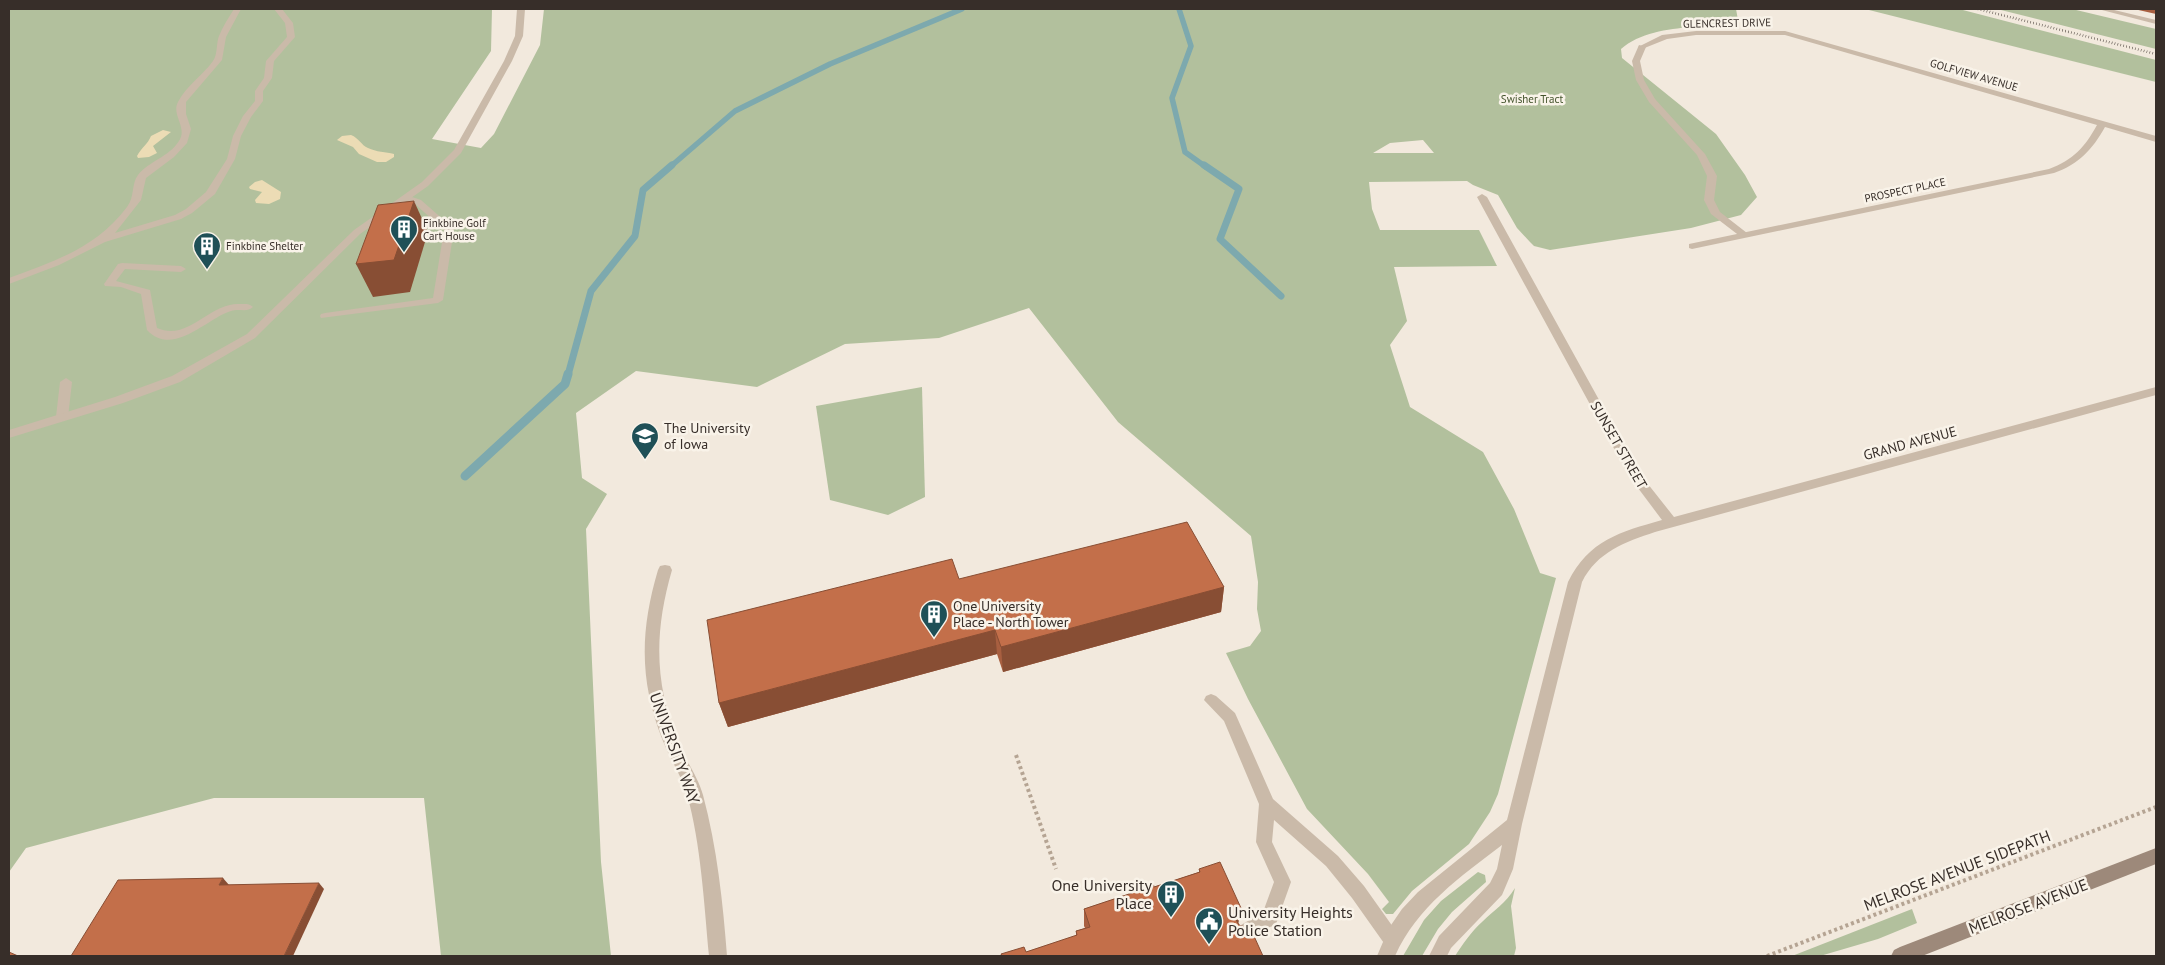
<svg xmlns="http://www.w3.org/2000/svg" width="2165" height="965" font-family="'PT Sans',sans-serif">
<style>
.green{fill:#b2c09d;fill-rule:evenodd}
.sand{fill:#ecdcb5}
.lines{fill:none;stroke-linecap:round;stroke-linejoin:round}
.stream-far2{stroke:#7da9ae;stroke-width:5.5}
.stream-far1{stroke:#7da9ae;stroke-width:7}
.stream{stroke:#7da9ae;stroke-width:9}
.path{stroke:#b5a493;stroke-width:4;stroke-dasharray:3 3;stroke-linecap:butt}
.service{fill:#cabaa9;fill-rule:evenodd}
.minor{fill:#cabaa9;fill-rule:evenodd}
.secondary{fill:#9d897a;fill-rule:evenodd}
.rail{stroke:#372e29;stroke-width:2.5;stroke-dasharray:0.5 2.5;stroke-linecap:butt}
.wall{fill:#a85f40}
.shaded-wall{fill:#884e34}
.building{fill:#c36f4a;stroke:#884e34}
.labels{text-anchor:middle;stroke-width:5;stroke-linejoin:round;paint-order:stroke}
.far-street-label{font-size:11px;fill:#372e29;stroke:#f9f3e9}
.far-park-label{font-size:11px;fill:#44542d;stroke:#f9f3e9}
.far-poi-label{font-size:11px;fill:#372e29;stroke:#f9f3e9;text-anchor:start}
.poi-label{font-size:14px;fill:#372e29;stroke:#f9f3e9;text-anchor:start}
.street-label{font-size:14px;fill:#372e29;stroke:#f9f3e9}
.near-street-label{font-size:16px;fill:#372e29;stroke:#f9f3e9}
.near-poi-label{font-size:16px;fill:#372e29;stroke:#f9f3e9;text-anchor:end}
</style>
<rect width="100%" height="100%" fill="#f2e9dd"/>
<g class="green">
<path d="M9 9H492L491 51 432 139 481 148 494 134 540 45 544 9H1736L1738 20C1723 27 1708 25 1691 27 1668 29 1639 33 1621 49L1622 58 1716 134 1745 175 1757 197 1741 215 1691 228 1550 250 1534 246 1530 242 1517 228 1498 195 1473 185 1467 181 1369 182 1372 209 1380 230H1479L1497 266 1394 267 1407 321 1390 345 1410 407 1483 452 1514 509 1540 573 1556 578 1498 794 1490 812 1469 844 1412 891 1393 914H1386L1382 909 1389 902 1368 874 1307 809 1248 699 1226 653 1250 646 1261 631 1257 609 1258 582 1251 536 1118 422 1029 308 939 338 845 344 757 387 636 371 576 413 582 478 607 494 586 529 601 862 611 956H441L424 798H214L26 848 9 872ZM1423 140 1434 153H1373L1390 143Z"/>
<path d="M1865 9H1959L2156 60V82Z"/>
<path d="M1997 9H2072L2156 29V49Z"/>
<path d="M922 387 925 497 888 515 830 500 816 406Z"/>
<path d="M1478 872 1485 875 1486 882 1452 912 1438 929 1422 956H1403L1424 920 1441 901Z"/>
<path d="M1515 888 1511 906 1516 948 1514 956H1455C1463 944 1471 932 1482 922 1494 910 1506 903 1515 888Z"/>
<path d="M1912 909 1917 923 1878 939 1820 956H1792Z"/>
</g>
<g class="sand">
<path d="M163 130 171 132 153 146 157 153 149 157 138 158 137 156C141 148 148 144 151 136Z"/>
<path d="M351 135C359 138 361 145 368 148 376 152 386 152 394 154V157L386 162H377L359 154 353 147 337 140 342 136Z"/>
<path d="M262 180 281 192 280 199 269 204 256 203 255 200 262 192 250 189 249 187 255 182Z"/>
</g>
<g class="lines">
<g class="stream-far2">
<path d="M1179 9 1191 46 1172 98 1185 152 1206 167"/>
<path d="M670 167 735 111 830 64 962 9"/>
</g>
<g class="stream-far1">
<path d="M1204 165 1239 189 1220 239 1281 296"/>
<path d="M568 375 591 291 635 236 643 190 672 165"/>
</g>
<path class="stream" d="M465 476 565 384 568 374"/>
<g class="path">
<path d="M1016 755 1056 869"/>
<path d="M1767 956 2156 807"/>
</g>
<g class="service">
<path d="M234 9H241L226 37 222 60 186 102V114L191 129 187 143 174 157 146 178 141 200 115 233 175 215 186 209 206 192 227 159 233 136 243 116 255 101V91L264 78 266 61 287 37 285 23 274 9H282L293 23 295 37 274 61 272 78 263 91V101L251 117 241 136 235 159 215 194 192 213 181 219 105 242 59 265 9 284V278C55 261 96 248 127 207 135 197 131 184 138 175 149 161 169 157 179 141 188 127 171 115 178 102 186 86 203 75 213 61 218 54 216 43 219 36 223 26 229 17 234 9Z"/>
<path d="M2098 9H2110L2156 20V24Z"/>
<path d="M1639 45 1646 47 1640 61 1644 80 1655 99 1705 154 1717 176 1714 200 1720 212 1747 233V237H1741L1711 214 1704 200 1707 176 1697 155 1649 102 1636 80 1632 61Z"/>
<path d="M406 195 421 200 454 229 443 300 438 303 321 318 320 316 321 314 325 313 433 298 444 230 415 204 403 200V196Z"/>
<path d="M122 263 181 266 186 269 181 272 125 269 116 281 150 290 157 328C188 342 209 303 239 304 245 304 249 303 253 307 247 313 239 308 231 311 207 318 173 358 147 330L141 294 121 287 105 286 104 284 118 264Z"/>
<path d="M66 378 72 382 68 417 62 421 56 417 60 382Z"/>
<path d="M665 565 670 566 672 570C654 632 654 684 679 744 686 761 698 777 703 795 717 847 723 903 727 956H709C704 902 701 845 687 794 681 775 670 759 663 741 639 681 640 631 658 570L660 566Z"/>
<path d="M1211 694 1216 696 1235 713 1273 799 1338 856 1364 886 1398 934 1401 940 1398 946 1392 949 1386 946 1352 898 1326 866 1274 820 1272 842 1291 882 1276 924 1242 942 1236 940 1233 934 1236 928 1263 912 1274 882 1256 842 1259 804 1224 721 1204 700 1206 696Z"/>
</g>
<g class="minor">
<path d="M517 9H525L523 36 512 61 461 153 428 186 360 234 255 338 180 382 123 403 9 438V430L115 397 172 376 247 334 354 230 422 182 454 150 504 61 515 36Z"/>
<path d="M1696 31H1785L2156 136V142L2105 127C2092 150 2079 164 2054 173L1692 249 1689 248V244L2049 169C2073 160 2085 147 2097 125L1785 35H1696L1667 39 1642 49 1638 47 1662 35Z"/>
<path d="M1482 194 1487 197 1640 474 1674 517 2156 387V395L1655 532C1625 542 1597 552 1582 582L1522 824 1513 869 1502 895 1451 948 1447 956H1429L1439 936 1490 883 1497 869 1502 845C1460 877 1417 907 1395 956H1377L1389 928 1402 909 1418 892 1507 820 1568 582C1589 540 1620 532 1662 520L1629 476 1477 197Z"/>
</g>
<path class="secondary" d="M2156 848V864L1922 956H1891L1894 950 1900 947Z"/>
<path class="rail" d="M1978 9 2156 54"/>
</g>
<g class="wall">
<path d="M2134 9H2156V14Z"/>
<path d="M959 579 1224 587 1221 612 1003 672 997 654 728 727 719 703Z"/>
<path d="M1199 869 1241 908 1238 923 1263 956H1002L1001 954 1026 952 1076 936V931L1085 928 1084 926V909L1130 894 1131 890 1154 887 1199 872Z"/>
</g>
<g class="shaded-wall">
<path d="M414 201 428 232 410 292 373 297 356 264Z"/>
<path d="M1224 587 1221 612 1003 672 1001 647Z"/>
<path d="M995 630 997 654 728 727 719 703Z"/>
<path d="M223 878 229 885H219Z"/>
<path d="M319 883 324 889 293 956H284Z"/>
<path d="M1241 908 1238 925 1235 918 1238 910Z"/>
</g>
<g class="building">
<path d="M414 201 394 260 356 264 378 205Z"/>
<path d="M1187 522 1224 587 1001 647 995 630 719 703 707 620 952 559 959 579Z"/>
<path d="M1220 862 1241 908 1238 910 1235 918 1239 925 1245 927 1249 925 1263 956H1002L1001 954 1024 947 1026 952 1077 935 1076 931 1090 927 1084 909 1132 893 1131 890 1153 883 1154 887 1200 872 1199 869Z"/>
<path d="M223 878 219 885 319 883 284 956H71L118 880Z"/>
<path d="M9 952 18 956H9Z"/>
</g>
<defs>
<g id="building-pin" transform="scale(1.4375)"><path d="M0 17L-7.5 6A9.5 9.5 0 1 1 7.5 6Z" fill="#1f5057" stroke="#f9f3e9"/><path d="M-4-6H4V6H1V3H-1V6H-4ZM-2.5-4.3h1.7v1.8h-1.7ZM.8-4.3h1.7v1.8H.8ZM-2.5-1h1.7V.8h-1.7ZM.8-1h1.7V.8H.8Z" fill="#fff"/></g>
<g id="university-pin" transform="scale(1.4375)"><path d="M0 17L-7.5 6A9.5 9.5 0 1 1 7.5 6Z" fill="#1f5057" stroke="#f9f3e9"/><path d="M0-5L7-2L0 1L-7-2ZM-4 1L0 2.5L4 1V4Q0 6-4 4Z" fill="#fff"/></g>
<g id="civic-pin" transform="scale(1.4375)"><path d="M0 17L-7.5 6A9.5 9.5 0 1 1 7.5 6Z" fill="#1f5057" stroke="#f9f3e9"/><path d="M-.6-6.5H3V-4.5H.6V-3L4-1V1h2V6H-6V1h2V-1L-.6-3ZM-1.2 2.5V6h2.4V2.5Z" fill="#fff"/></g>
</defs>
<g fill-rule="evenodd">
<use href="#building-pin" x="404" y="229"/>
<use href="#building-pin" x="207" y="246"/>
<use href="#university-pin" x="645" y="436"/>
<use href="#building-pin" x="934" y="614"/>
<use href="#building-pin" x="1171" y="894"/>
<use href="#civic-pin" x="1209" y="921"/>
</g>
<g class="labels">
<g class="far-street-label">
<text transform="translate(1727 23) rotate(-1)" y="4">GLENCREST DRIVE</text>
<text transform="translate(1974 75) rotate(16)" y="4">GOLFVIEW AVENUE</text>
<text transform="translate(1905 190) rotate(-12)" y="4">PROSPECT PLACE</text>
</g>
<g class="far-park-label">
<text x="1532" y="103">Swisher Tract</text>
</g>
<g class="far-poi-label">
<text x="423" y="227">Finkbine Golf<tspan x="423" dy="13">Cart House</tspan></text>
<text x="226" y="250">Finkbine Shelter</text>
</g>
<g class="poi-label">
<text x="664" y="433">The University<tspan x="664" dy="16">of Iowa</tspan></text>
<text x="953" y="611">One University<tspan x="953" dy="16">Place - North Tower</tspan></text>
</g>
<g class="street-label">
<text transform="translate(1910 443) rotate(-15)" y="5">GRAND AVENUE</text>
<text transform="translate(1619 445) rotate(60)" y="5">SUNSET STREET</text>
</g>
<g class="near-street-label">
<text transform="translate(675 748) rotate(70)" y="6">UNIVERSITY WAY</text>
<text transform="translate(1957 870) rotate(-21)" y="6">MELROSE AVENUE SIDEPATH</text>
<text transform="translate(2028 906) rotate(-21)" y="6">MELROSE AVENUE</text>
</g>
<g class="near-poi-label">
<text x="1152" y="891">One University<tspan x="1152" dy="18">Place</tspan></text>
<text x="1228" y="918" text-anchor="start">University Heights<tspan x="1228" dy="18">Police Station</tspan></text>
</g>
</g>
<rect width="2165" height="965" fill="none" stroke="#372e29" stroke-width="20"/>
</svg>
